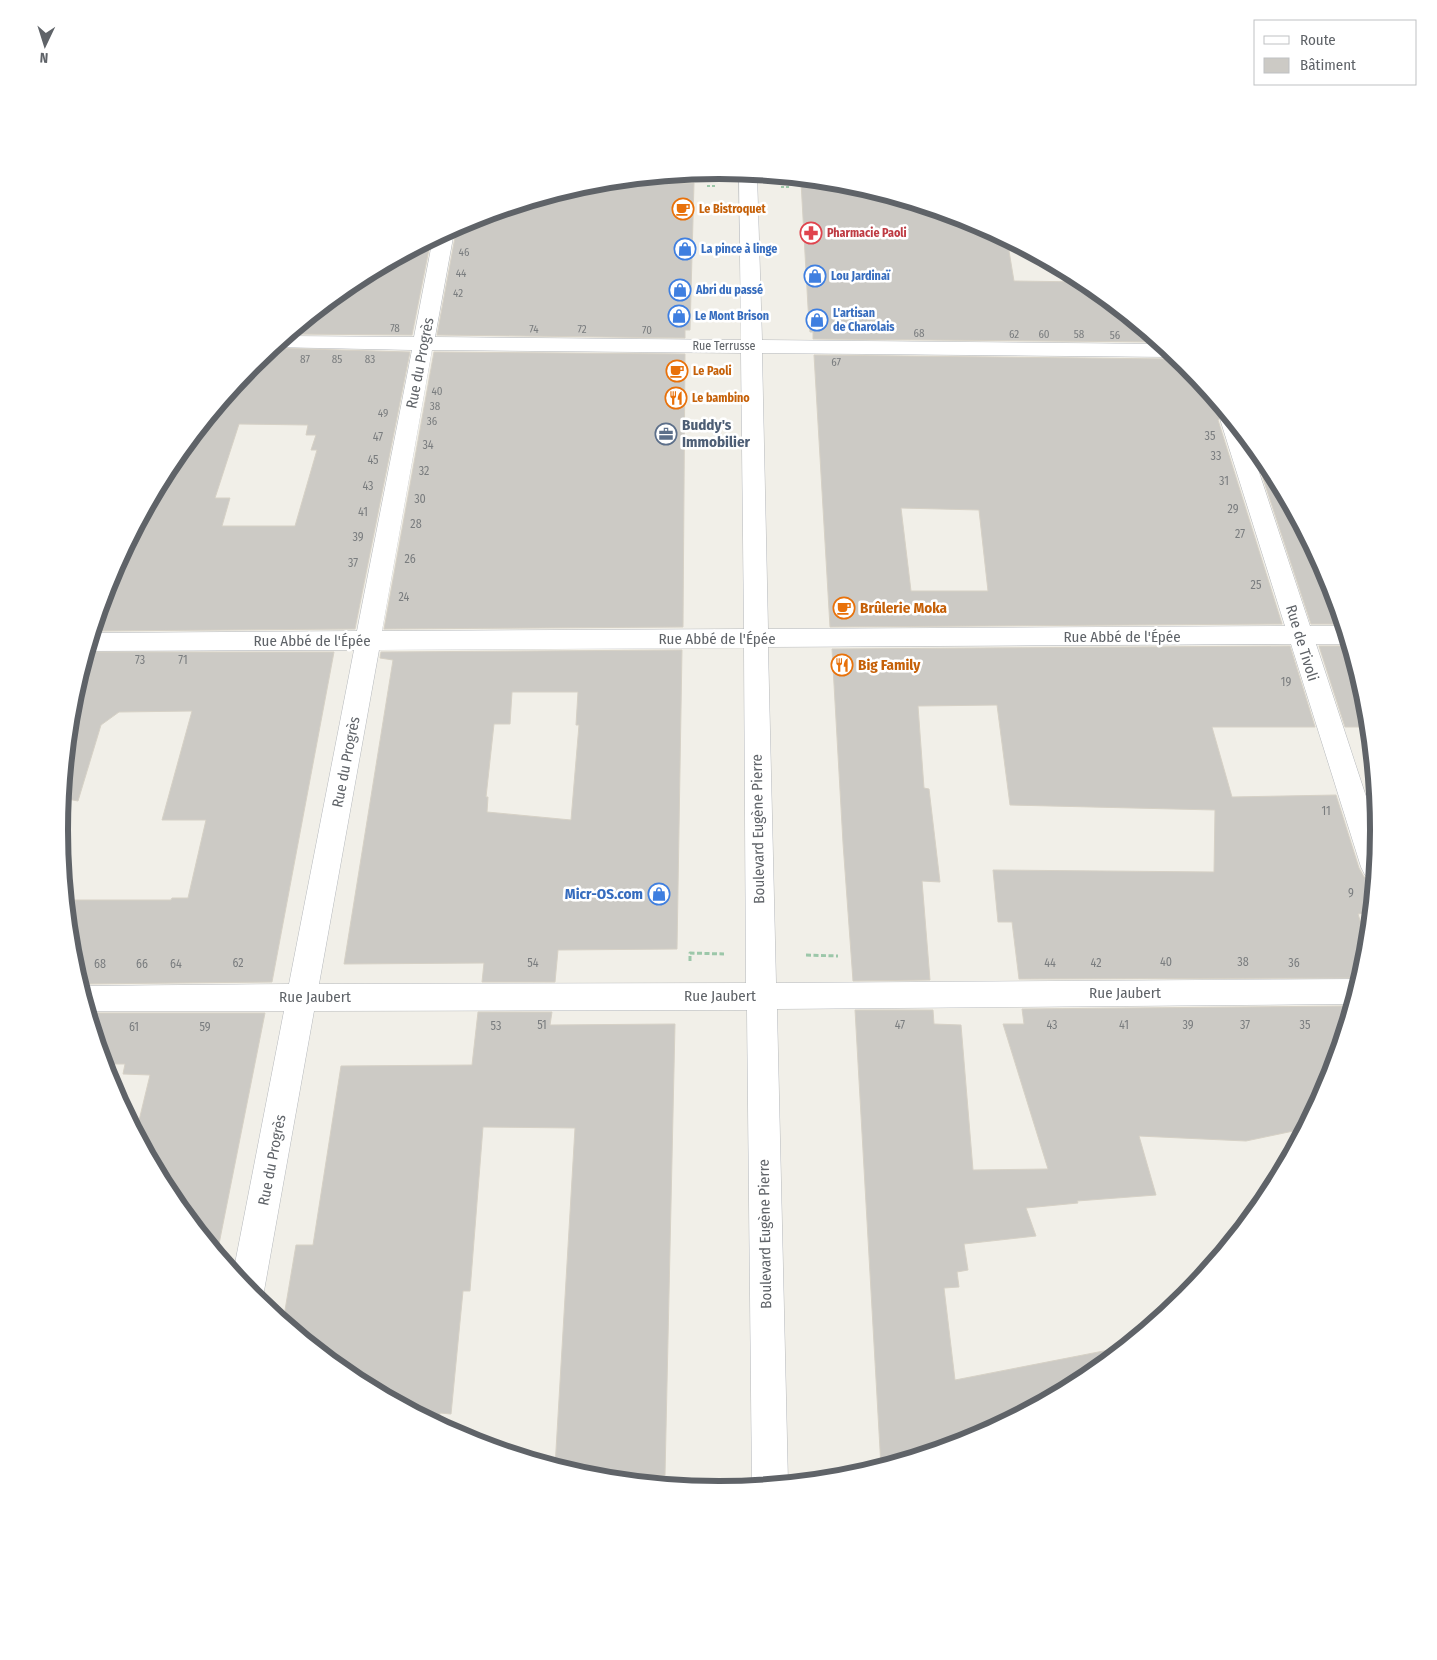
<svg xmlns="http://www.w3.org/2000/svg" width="1437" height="1660" font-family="'Fira Sans Condensed',sans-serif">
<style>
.building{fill:#cccac5;stroke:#d6d1c6;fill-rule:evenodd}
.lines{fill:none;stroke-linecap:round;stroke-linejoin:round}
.minor-casing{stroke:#b5b8bc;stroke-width:1}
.path-far2{stroke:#9cc7a9;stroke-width:2;stroke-dasharray:3 2;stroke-linecap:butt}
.path-far1{stroke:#9cc7a9;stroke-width:3;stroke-dasharray:5 2.5;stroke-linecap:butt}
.path{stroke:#9cc7a9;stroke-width:4;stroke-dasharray:6 3;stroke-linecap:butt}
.minor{fill:#fff;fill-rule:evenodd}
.labels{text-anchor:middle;stroke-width:5;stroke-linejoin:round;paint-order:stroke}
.far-number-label{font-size:11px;fill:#7a7d7f}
.far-food-label{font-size:12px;font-weight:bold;fill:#c56008;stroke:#fff;text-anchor:start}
.far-health-label{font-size:12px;font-weight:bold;fill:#be3a42;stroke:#fff;text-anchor:start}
.far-shop-label{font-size:12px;font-weight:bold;fill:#366cbe;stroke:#fff;text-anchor:start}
.far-street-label{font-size:12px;fill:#5f6368;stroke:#fff}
.number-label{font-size:12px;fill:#7a7d7f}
.street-label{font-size:15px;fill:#5f6368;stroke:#fff}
.service-label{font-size:15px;font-weight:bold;fill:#4e5e75;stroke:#fff;text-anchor:start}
.food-label{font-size:15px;font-weight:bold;fill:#c56008;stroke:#fff;text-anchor:start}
.shop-label{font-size:15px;font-weight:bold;fill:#366cbe;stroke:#fff;text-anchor:end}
.rim{fill:none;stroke:#5f6368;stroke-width:6}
</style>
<rect width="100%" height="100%" fill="#f1efe8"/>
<g class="building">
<path d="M801 182 847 183 971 221 1007 239 1014 281 1085 282 1159 342 813 339V332H810L808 307Z"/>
<path d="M590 183H694L690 330H685V338L437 335 456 232 453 227 466 220Z"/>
<path d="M431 239 412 335 288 334 352 281Z"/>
<path d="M271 348 410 352 355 629 93 631 109 577 170 464 252 363ZM239 424 308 425 306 435H316L311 450H317L295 526H222L230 498H215Z"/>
<path d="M434 352 685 354 683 627 384 629Z"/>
<path d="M814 355 1170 359 1177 357 1185 364 1225 412 1218 420 1282 624 830 627ZM901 508 979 510 988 591H911Z"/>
<path d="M1252 445 1267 464 1328 578 1342 624H1311Z"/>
<path d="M1290 646 1315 727H1212L1232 797 1336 795 1359 868 1364 877 1373 880 1370 912 1358 914 1367 943 1366 959 1360 978 1019 979 1012 922H998L993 870 1214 872 1215 810 1010 805 997 705 918 706 924 788 929 789 940 882 922 881 930 980 853 981 843 843 832 649Z"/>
<path d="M1319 646H1349L1366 702 1368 727H1345Z"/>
<path d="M682 650 677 949 558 950 555 982H482L484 963 344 964 393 660 380 658 381 652ZM512 692H578L576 725H579L571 820 487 812 488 797H486L494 724H510Z"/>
<path d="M86 652H334L272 982 79 984 71 958 66 900H171L172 898H188L206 820H162L192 711 119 712 101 725 78 801 62 798 71 701Z"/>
<path d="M1367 794H1375L1378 827Z"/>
<path d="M1351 1006 1328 1083 1303 1129 1246 1141 1139 1136 1156 1195 1077 1201 1078 1203 1026 1208 1036 1236 964 1244 968 1270 957 1272 959 1287 944 1288 955 1380 1124 1347 1085 1379 971 1440 881 1467 855 1010H933L934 1024 961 1025 973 1170 1048 1169 1003 1024H1024L1022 1009Z"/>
<path d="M478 1012H552L550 1025 675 1024 665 1475 586 1476 555 1467 575 1128 483 1127 470 1291H463L451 1414 440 1413 439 1425 352 1378 283 1322 296 1245H313L341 1066 472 1065Z"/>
<path d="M88 1013H265L217 1254 170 1196 136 1133 150 1075 123 1074 125 1064H103Z"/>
</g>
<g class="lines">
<g class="minor-casing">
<path id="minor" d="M739 172 757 174 762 340 1162 344 1176 356 1170 357 762 353 768 629 1285 626 1220 419 1226 413 1249 442 1310 626H1343L1348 644H1316L1378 833 1374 878 1365 875 1361 867 1291 644 768 647 776 983 1359 979 1352 1004 777 1009 788 1483 752 1486 747 1010 314 1011 264 1291 259 1302 233 1274 284 1011H87L80 986 289 984 354 650 87 651 92 633 357 631 412 350 272 347 286 336 414 337 433 238 451 228 454 232 435 337 741 340ZM432 350 741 353 744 629 382 631ZM744 648 746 983 319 984 379 650Z"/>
</g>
<g class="path-far2">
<path d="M789 180 824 181"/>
<path d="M707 186H717"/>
<path d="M781 187H789"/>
</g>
<g class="path-far1">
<path d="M806 955 838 956"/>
<path d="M690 961V953L724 954"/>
</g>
<path class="path" d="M680 1483H719"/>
<use href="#minor" class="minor"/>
</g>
<defs>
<g id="cafe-ring" transform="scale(1.125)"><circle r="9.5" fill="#fff" stroke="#e8710a" stroke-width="1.5"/><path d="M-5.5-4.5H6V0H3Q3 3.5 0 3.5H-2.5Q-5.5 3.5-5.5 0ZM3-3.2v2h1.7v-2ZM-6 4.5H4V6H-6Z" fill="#e8710a"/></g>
<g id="pharmacy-ring" transform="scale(1.125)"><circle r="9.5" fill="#fff" stroke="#e0444e" stroke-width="1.5"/><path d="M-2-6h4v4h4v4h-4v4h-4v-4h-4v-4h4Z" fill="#e0444e"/></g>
<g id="shop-ring" transform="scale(1.125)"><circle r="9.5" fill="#fff" stroke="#3f7fe0" stroke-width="1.5"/><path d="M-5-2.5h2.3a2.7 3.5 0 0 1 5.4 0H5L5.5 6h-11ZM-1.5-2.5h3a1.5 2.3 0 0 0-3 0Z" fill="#3f7fe0"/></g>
<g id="restaurant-ring" transform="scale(1.125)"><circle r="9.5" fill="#fff" stroke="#e8710a" stroke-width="1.5"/><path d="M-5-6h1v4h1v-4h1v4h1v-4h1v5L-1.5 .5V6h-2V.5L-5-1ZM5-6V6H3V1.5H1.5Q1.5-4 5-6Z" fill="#e8710a"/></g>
<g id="office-ring" transform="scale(1.125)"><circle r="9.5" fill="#fff" stroke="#5c6f8a" stroke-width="1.5"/><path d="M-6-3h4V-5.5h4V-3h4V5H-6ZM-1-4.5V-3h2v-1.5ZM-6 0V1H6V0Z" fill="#5c6f8a"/></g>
</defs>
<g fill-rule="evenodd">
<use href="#cafe-ring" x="683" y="209"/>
<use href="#pharmacy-ring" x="811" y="233"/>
<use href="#shop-ring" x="685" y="249"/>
<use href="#shop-ring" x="815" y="276"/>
<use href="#shop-ring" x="680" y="290"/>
<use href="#shop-ring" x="679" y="316"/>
<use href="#shop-ring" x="817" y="320"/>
<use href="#cafe-ring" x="677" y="371"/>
<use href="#restaurant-ring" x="676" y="398"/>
<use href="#office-ring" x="666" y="434"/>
<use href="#cafe-ring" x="844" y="608"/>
<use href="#restaurant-ring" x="842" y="665"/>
<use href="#shop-ring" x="659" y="894"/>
</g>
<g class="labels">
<g class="far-number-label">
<text x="464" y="256">46</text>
<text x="461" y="277">44</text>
<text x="458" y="297">42</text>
<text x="395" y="332">78</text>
<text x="534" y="333">74</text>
<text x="582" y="333">72</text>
<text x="647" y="334">70</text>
<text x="919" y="337">68</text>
<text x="1014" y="338">62</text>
<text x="1044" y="338">60</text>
<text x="1079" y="338">58</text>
<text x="1115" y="339">56</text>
<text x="305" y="363">87</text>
<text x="337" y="363">85</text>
<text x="370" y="363">83</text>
<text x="836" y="366">67</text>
<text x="437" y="395">40</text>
<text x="435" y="410">38</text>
<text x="383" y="417">49</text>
<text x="432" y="425">36</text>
</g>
<g class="far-food-label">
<text x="699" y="213">Le Bistroquet</text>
<text x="693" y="375">Le Paoli</text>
<text x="692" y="402">Le bambino</text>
</g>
<g class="far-health-label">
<text x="827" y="237">Pharmacie Paoli</text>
</g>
<g class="far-shop-label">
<text x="701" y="253">La pince à linge</text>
<text x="831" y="280">Lou Jardinaï</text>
<text x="696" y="294">Abri du passé</text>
<text x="833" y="317">L'artisan<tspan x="833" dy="14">de Charolais</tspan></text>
<text x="695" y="320">Le Mont Brison</text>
</g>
<g class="far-street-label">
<text x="724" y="350">Rue Terrusse</text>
</g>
<g class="number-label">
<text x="1210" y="440">35</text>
<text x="378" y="441">47</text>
<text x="428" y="449">34</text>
<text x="1216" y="460">33</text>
<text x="373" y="464">45</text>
<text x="424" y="475">32</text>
<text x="1224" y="485">31</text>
<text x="368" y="490">43</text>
<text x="420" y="503">30</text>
<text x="1233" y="513">29</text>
<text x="363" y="516">41</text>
<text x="416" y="528">28</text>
<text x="1240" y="538">27</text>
<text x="358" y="541">39</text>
<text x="410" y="563">26</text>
<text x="353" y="567">37</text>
<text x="1256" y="589">25</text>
<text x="404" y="601">24</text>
<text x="140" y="664">73</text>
<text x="183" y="664">71</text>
<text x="1286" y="686">19</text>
<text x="1326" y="815">11</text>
<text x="1351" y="897">9</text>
<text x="1166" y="966">40</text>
<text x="1243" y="966">38</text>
<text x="238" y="967">62</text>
<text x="533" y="967">54</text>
<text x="1050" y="967">44</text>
<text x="1096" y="967">42</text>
<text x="1294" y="967">36</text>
<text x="100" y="968">68</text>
<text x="142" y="968">66</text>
<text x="176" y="968">64</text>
<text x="542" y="1029">51</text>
<text x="900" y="1029">47</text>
<text x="1052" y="1029">43</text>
<text x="1124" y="1029">41</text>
<text x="1188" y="1029">39</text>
<text x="1245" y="1029">37</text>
<text x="1305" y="1029">35</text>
<text x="496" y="1030">53</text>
<text x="134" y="1031">61</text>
<text x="205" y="1031">59</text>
</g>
<g class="street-label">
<text transform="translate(420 363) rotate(-79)" y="5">Rue du Progrès</text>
<text x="1122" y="642">Rue Abbé de l'Épée</text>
<text x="717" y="644">Rue Abbé de l'Épée</text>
<text x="312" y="646">Rue Abbé de l'Épée</text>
<text transform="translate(1302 643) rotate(73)" y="5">Rue de Tivoli</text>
<text transform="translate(346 762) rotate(-79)" y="5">Rue du Progrès</text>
<text transform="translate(758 829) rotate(-91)" y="5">Boulevard Eugène Pierre</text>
<text x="1125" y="998">Rue Jaubert</text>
<text x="720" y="1001">Rue Jaubert</text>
<text x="315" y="1002">Rue Jaubert</text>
<text transform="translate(272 1160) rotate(-79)" y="5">Rue du Progrès</text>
<text transform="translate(765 1234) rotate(-91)" y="5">Boulevard Eugène Pierre</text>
</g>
<g class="service-label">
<text x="682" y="430">Buddy's<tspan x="682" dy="17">Immobilier</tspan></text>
</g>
<g class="food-label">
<text x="860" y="613">Brûlerie Moka</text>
<text x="858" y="670">Big Family</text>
</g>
<g class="shop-label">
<text x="643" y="899">Micr-OS.com</text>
</g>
</g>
<path d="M0 0H1437V1660H0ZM68 830a651 651 0 1 1 1302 0a651 651 0 1 1-1302 0Z" fill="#fff" fill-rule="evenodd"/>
<path class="rim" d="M68 830a651 651 0 1 1 1302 0a651 651 0 1 1-1302 0Z"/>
<rect x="1254" y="20" width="162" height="65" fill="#ffffff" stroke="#bfc1c3"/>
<rect x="1264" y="36" width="25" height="8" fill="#ffffff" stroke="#bfc1c3"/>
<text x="1300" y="45" font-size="15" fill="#5f6368">Route</text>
<rect x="1264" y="58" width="25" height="15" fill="#cccac5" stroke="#bfc1c3"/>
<text x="1300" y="70" font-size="15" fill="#5f6368">Bâtiment</text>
<g transform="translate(45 45) rotate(184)" stroke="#ffffff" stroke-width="4" paint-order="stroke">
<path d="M0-4L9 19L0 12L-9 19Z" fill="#5f6368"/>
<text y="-8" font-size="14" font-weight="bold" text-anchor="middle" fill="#5f6368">N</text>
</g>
</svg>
